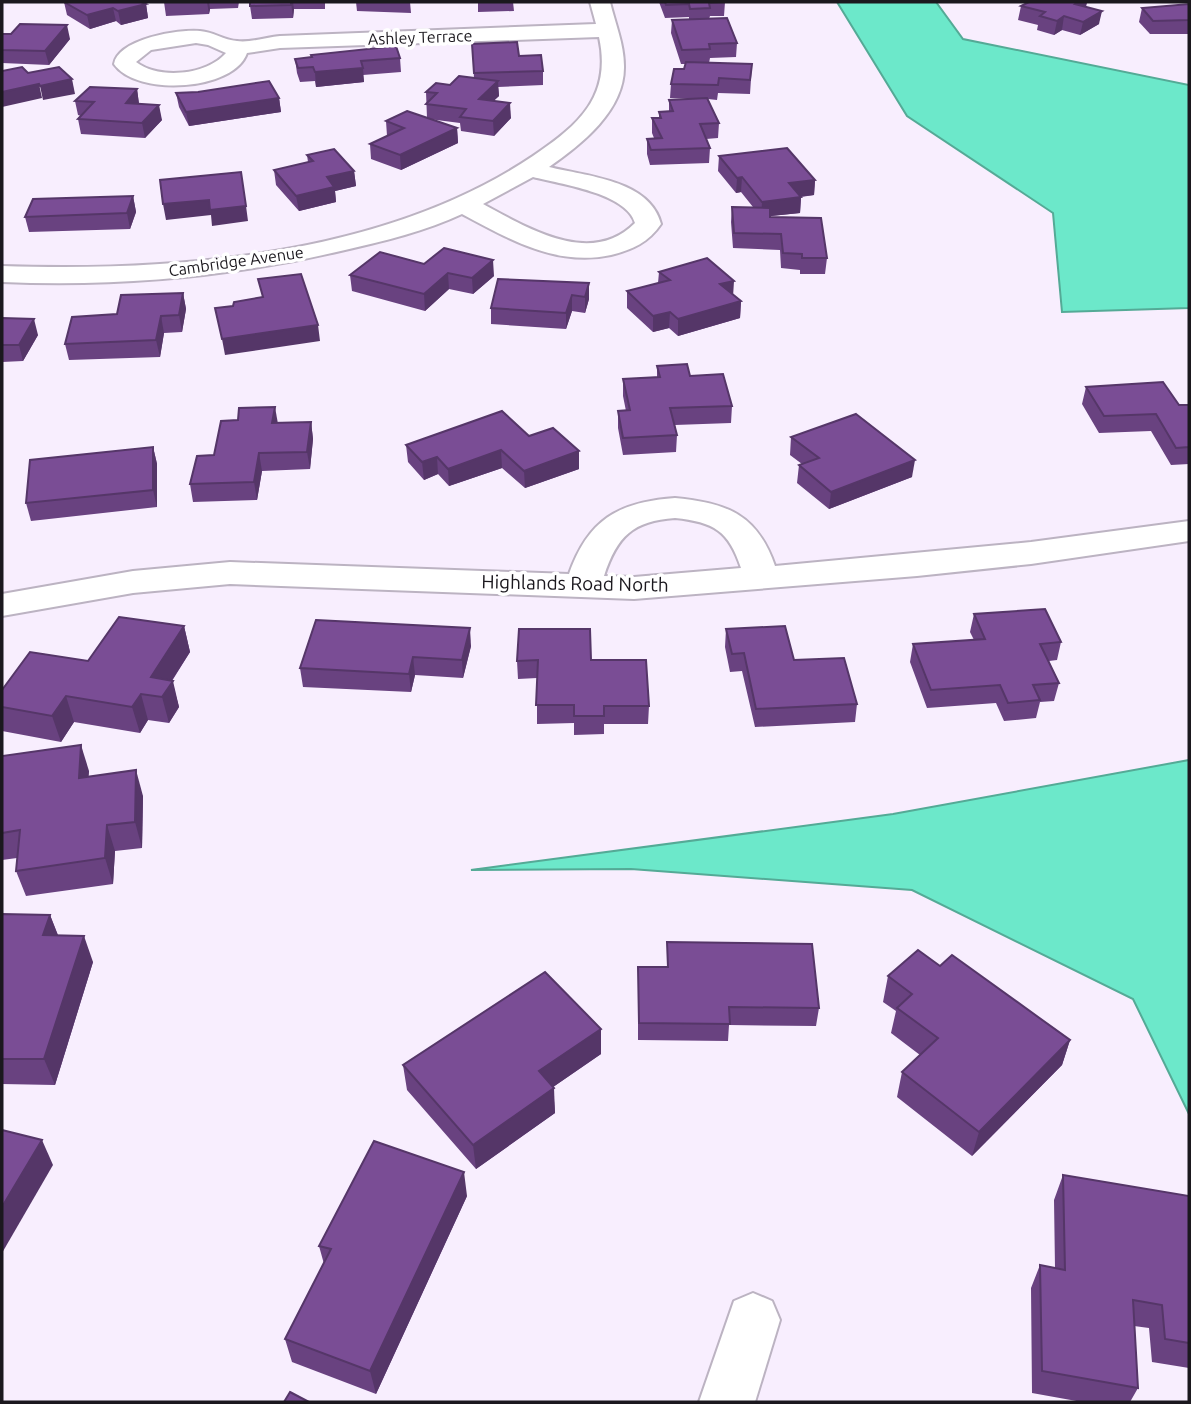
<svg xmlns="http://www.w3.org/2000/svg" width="1191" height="1404" font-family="Ubuntu,sans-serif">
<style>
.water{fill:#6ce8ca;stroke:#54aa96;stroke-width:2}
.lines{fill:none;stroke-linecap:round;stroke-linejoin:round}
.minor-casing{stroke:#bcb3c2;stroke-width:4}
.minor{fill:#fff;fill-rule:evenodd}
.wall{fill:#694280}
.shaded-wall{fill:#553668}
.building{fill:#7a4d95;stroke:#553668;stroke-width:2}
.labels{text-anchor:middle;stroke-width:7;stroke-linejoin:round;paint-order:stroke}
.far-street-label{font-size:16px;fill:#1b181e;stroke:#fff}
.street-label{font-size:19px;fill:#1b181e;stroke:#fff}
</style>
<rect width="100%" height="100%" fill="#f8eefe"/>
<g class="water">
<path d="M837 2H936L963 39 1189 85V308L1062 312 1053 213 907 116Z"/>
<path d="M1189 760V1114L1133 999 912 890 631 869 471 870 893 814Z"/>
</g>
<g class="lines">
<g class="minor-casing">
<g id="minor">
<path d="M590 2H610C615 23 624 44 624 66 625 110 582 144 549 167 586 176 650 180 661 224 649 242 632 250 611 255 556 267 509 239 462 214 426 231 384 241 345 250 232 277 118 287 2 282V266C176 272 384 256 533 156 579 125 612 96 599 37L280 48 247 53C234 91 137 97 114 64 118 39 178 29 200 31 213 32 224 40 237 41 250 43 267 37 280 36L596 24ZM196 43 208 45 226 53C207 75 159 80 136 62L151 50ZM533 177C560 184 627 193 635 223 591 268 526 227 483 204Z"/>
<path d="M675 498C727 503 757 514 775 566L1031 542 1189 521V541L1031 564 917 576 634 599 230 584 133 593 2 616V594L133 571 230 562 569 574C588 520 618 502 675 498ZM675 518C714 522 729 531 741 568L634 577 604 576C617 536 633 521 675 518Z"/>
<path d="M753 1293 772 1301 780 1320 755 1402H699L734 1301Z"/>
</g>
</g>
<use href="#minor" class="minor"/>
</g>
<g class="wall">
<path d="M64 2 146 4 148 18 121 25 116 21 90 29 67 15Z"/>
<path d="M164 2H239L238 8 210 9 209 14 166 16Z"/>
<path d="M250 2H325V9H294L293 18 252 19 250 6Z"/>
<path d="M356 2H410L411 13 357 11Z"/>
<path d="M478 2H513L514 11 478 12Z"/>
<path d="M659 2H725L724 16H710L709 19 737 43 736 57 710 58 709 63 752 64 750 94 718 93 717 100 708 99 719 123 718 138 706 139 710 148 709 163 650 165 647 154V139L654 138 652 133V118H659V112L669 111V100L693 99 670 98 671 84 684 69 686 64H681L671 33 672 20 689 19V17L665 18Z"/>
<path d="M1029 2H1087L1086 7 1099 24 1080 35 1062 30 1054 35 1037 30 1038 25 1018 20 1021 6Z"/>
<path d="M1189 4V34H1150L1139 22 1142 8Z"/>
<path d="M2 34H11L70 39 49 65 2 63Z"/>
<path d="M472 44 519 56 543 71V85L498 87 499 96 493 101 511 118 494 136 461 131 460 123 429 119 457 128 458 143 401 170 371 159 370 144 387 136 386 121 427 118 426 92 474 78Z"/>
<path d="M311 55 400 58 401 72 363 75 364 82 316 87 315 81 300 82 297 73 295 59 311 58Z"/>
<path d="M137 89 139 104 162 120 145 138 81 134 78 119 81 116 78 115 75 101Z"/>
<path d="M176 93 279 98 281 112 189 126 179 107Z"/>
<path d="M307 155 354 171 356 186 335 191 336 202 299 211 276 185 274 170 308 162Z"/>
<path d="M719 156 815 180 814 195 801 197 800 213 770 216 827 258 825 274H800V270L781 268 780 250 733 248 731 222 732 207H753L741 192 736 193 718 171Z"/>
<path d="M133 196 136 212 130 229 29 232 25 217Z"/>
<path d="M424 264 494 276 473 294 449 289 425 311 352 291 350 275Z"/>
<path d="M659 272 741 301 740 318 678 336 669 328 653 332 627 308V291L658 283Z"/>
<path d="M589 283V299L585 313 572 311 566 329 491 324V308Z"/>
<path d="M183 293 186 309 182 332 164 333 160 357 69 360 65 344 117 314Z"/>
<path d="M2 318 38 335 23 361 2 362Z"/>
<path d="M657 366 690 376 732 406 731 423 675 425 677 435 676 452 623 455 618 428V411H626L623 396V379L657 377Z"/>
<path d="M1086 387 1179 405H1189V464L1171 465 1151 431 1099 433 1082 404Z"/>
<path d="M311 422 313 439 310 469 262 471 257 500 193 502 190 484 214 455 278 423Z"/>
<path d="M529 436 579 451V469L525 488 502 468 449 486 438 474 424 480 408 462 406 445Z"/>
<path d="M791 437 912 477 829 509 797 483 799 465 802 464 790 455Z"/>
<path d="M153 447 157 464V507L31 521 26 503Z"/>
<path d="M974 614 1061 642 1057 660 1049 661 1059 683 1054 701 1040 702 1036 718 1004 721 996 703 927 708 910 662 913 644 974 640 970 632Z"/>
<path d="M184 626 190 652 172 681 179 707 169 723 148 720 140 733 74 722 61 742 2 731V690L88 661Z"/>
<path d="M726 629 794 660 857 704 855 722 755 727 742 671 730 672 725 647Z"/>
<path d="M471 646 463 678 415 675 411 692 303 687 300 668Z"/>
<path d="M591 660 649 706 648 724H604V734L574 735V723L537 724V678L518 679 517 661Z"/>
<path d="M2 756 89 771 88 776 143 796 142 848 115 851 113 884 26 896 16 871 17 858 2 860Z"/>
<path d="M2 914 50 915 58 935 93 962 55 1085 2 1084Z"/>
<path d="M667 942 819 1008 816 1026 729 1025 728 1041 638 1040V967H667Z"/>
<path d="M940 966 1070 1040 1062 1065 972 1156 897 1097 902 1072 920 1055 891 1033 896 1011 883 1002 888 976Z"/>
<path d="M601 1054 553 1087 555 1113 476 1169 407 1090 403 1065Z"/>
<path d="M1063 1175 1189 1196V1368L1152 1362 1149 1328 1134 1326 1138 1388 1130 1402H1082L1032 1393 1031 1288 1040 1265 1055 1268 1054 1200Z"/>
<path d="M467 1196 376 1394 292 1362 285 1339 324 1264 319 1246Z"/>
</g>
<g class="shaded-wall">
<path d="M207 2H209L210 9 209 14Z"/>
<path d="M291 2H293L294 9 293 18Z"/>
<path d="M1078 2H1087L1085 9 1075 4Z"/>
<path d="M146 4 148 18 121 25 118 11Z"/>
<path d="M113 8 116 21 90 29 87 15Z"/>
<path d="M1102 11 1099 24 1080 35 1083 22Z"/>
<path d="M1064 16 1062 30 1054 35 1057 21Z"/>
<path d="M67 25 70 39 49 65 45 51Z"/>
<path d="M363 68 364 82 316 87 315 72Z"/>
<path d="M72 79 75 94 43 100 40 86Z"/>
<path d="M498 81 499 96 480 114 479 99Z"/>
<path d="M39 84 42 98 2 107V92Z"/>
<path d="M137 89 139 104 126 103Z"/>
<path d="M279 98 281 112 189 126 186 112Z"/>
<path d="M510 103 511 118 494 136 493 121Z"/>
<path d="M159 105 162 120 145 138 142 123Z"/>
<path d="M457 128 458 143 401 170 400 155Z"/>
<path d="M354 171 356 186 335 191 336 202 299 211 296 196 327 177Z"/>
<path d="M742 177 741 192 736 193 737 178Z"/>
<path d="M815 180 814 195 788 198 789 183Z"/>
<path d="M133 196 136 212 130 229 127 213Z"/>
<path d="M801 197 800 213 761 217 762 202Z"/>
<path d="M209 200 246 206 248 221 212 226 211 215 166 220 163 204Z"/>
<path d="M493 260 494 276 473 294 472 278Z"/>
<path d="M448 273 449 289 425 311 424 294Z"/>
<path d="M734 281 733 297 720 284Z"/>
<path d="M589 283V299L585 313V297Z"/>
<path d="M183 293 186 309 182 332 179 315Z"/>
<path d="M572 295V311L566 329V313Z"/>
<path d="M741 301 740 318 678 336V319Z"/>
<path d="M670 312 669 328 653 332V316Z"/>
<path d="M161 316 164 333 160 357 156 340Z"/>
<path d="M34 319 38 335 23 361 19 345Z"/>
<path d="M318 325 320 341 225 355 222 339Z"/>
<path d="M275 407 278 424 272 423Z"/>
<path d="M311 422 313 439 310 469 307 452Z"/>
<path d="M153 447 157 464V507L153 490Z"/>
<path d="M501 450 502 468 449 486 448 469Z"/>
<path d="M579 451V469L525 488 524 471Z"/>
<path d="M259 453 262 471 257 500 254 482Z"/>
<path d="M437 457 438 474 424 480 422 462Z"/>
<path d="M915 460 912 477 829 509 831 492Z"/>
<path d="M184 626 190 652 161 697 151 677Z"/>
<path d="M470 628 471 646 463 678 462 660Z"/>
<path d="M413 657 415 675 411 692 409 674Z"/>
<path d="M173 681 179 707 169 723 162 697Z"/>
<path d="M141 694 148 720 140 733 132 707Z"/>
<path d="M66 696 74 722 61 742 52 716Z"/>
<path d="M81 745 89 771 87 804 79 778Z"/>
<path d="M136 770 143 796 142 848 135 822Z"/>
<path d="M107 825 115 851 113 884 105 858Z"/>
<path d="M50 915 60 941 43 935Z"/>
<path d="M84 936 93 962 55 1085 44 1059Z"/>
<path d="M601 1029V1054L540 1096 539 1071Z"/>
<path d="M1070 1040 1062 1065 972 1156 979 1132Z"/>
<path d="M554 1088 555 1113 476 1169 473 1145Z"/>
<path d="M42 1140 53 1165 2 1253V1207Z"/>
<path d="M464 1172 467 1196 376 1394 370 1371Z"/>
</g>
<g class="building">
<path d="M64 2H141L146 4 118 11 113 8 87 15Z"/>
<path d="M250 2H291V5L250 6Z"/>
<path d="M665 2H725L709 3 710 8 690 9 689 4 666 5Z"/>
<path d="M1029 2H1078L1075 4 1102 11 1083 22 1064 16 1057 21 1040 16 1045 12 1021 6Z"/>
<path d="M1189 4V20L1153 21 1142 8Z"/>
<path d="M727 18 737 43 709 44 710 49 682 50 672 20Z"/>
<path d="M20 24 67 25 45 51 2 50V34H11Z"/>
<path d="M517 42 519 56 541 55 543 71 474 73 472 44Z"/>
<path d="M396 46 400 58 361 61 363 68 315 72 313 67 298 68 295 59 312 57 311 55Z"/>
<path d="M686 62 752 64 750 80 719 78 718 85 671 84 674 69H684Z"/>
<path d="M22 67 28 73 59 67 72 79 40 86 39 84 2 92V71Z"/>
<path d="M459 76 498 81 479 99 510 103 493 121 460 117 466 109 426 104 437 93 426 92 436 83 450 85Z"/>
<path d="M269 81 279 98 186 112 176 93 198 92Z"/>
<path d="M90 87 137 89 126 103 159 105 142 123 78 119 94 102 75 101Z"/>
<path d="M707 98 719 123 700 124 710 148 651 150 647 139 662 138 652 118H661L659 112 673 111 669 100Z"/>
<path d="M407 111 457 128 400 155 370 144 404 128 386 121Z"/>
<path d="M787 148 815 180 789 183 801 197 762 202 742 177 737 178 719 156Z"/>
<path d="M334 149 354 171 327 177 334 187 296 196 274 170 313 161 307 155Z"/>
<path d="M241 172 246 206 210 210 209 200 163 204 160 180Z"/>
<path d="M133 196 127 213 25 217 33 199Z"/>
<path d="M732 207 770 208V217L821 218 827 258H802V254L783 253 781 234 734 233Z"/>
<path d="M444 248 493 260 472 278 448 273 424 294 350 275 380 252 424 264Z"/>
<path d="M707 258 734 281 720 284 741 301 678 319 670 312 653 316 627 291 670 280 659 272Z"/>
<path d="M301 274 318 325 222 339 215 308 233 306 234 302 263 297 258 279Z"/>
<path d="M498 279 589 283 585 297 572 295 566 313 491 308Z"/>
<path d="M183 293 179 315 161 316 156 340 65 344 72 317 117 314 121 295Z"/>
<path d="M2 318 34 319 19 345H2Z"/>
<path d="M687 364 690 376 723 374 732 406 670 408 677 435 623 438 618 411 630 410 623 379 660 377 657 366Z"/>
<path d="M1163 382 1179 405H1189V447L1176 448 1156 414 1104 416 1086 387Z"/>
<path d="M275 407 272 423 311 422 307 452 259 453 254 482 190 484 197 456 214 455 221 421 238 420 239 408Z"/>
<path d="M502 411 529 436 553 428 579 451 524 471 501 450 448 469 437 457 422 462 406 445Z"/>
<path d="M856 414 915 460 831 492 799 465 819 458 791 437Z"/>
<path d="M153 447V490L26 503 30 460Z"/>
<path d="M1045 609 1061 642 1040 644 1059 683 1033 685 1040 700 1008 703 1000 685 931 690 913 644 985 639 974 614Z"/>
<path d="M119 617 184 626 151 677 173 681 162 697 141 694 132 707 66 696 52 716 2 707V690L30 652 88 661Z"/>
<path d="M316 620 470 628 462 660 413 657 409 674 300 668Z"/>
<path d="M785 626 794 660 844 658 857 704 756 709 744 653 732 654 726 629Z"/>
<path d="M519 629H590L591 660H646L649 706H604V716H574V705H536L538 660 517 661Z"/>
<path d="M81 745 79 778 136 770 135 822 107 825 105 858 16 871 20 830 2 833V756Z"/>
<path d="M2 914 50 915 43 935 84 936 44 1059H2Z"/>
<path d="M667 942 812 944 819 1008 729 1007 730 1024 639 1023 638 967H668Z"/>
<path d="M918 950 940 966 952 955 1070 1040 979 1132 902 1072 938 1038 897 1008 912 994 888 976Z"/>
<path d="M545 972 601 1029 539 1071 554 1088 473 1145 403 1065Z"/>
<path d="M2 1130 42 1140 2 1207Z"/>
<path d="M374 1141 464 1172 370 1371 285 1339 331 1249 319 1246Z"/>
<path d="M1063 1175 1189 1196V1343L1165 1339 1162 1305 1133 1300 1138 1388 1042 1371 1040 1265 1065 1270Z"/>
<path d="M290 1392 309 1402H284Z"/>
</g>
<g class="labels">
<g class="far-street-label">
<text transform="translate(420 37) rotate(-2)" y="6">Ashley Terrace</text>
<text transform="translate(236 261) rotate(-8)" y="6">Cambridge Avenue</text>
</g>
<g class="street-label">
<text transform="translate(575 583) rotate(1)" y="7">Highlands Road North</text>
</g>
</g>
<rect width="1191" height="1404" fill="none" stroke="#1b181e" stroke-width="7"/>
</svg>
